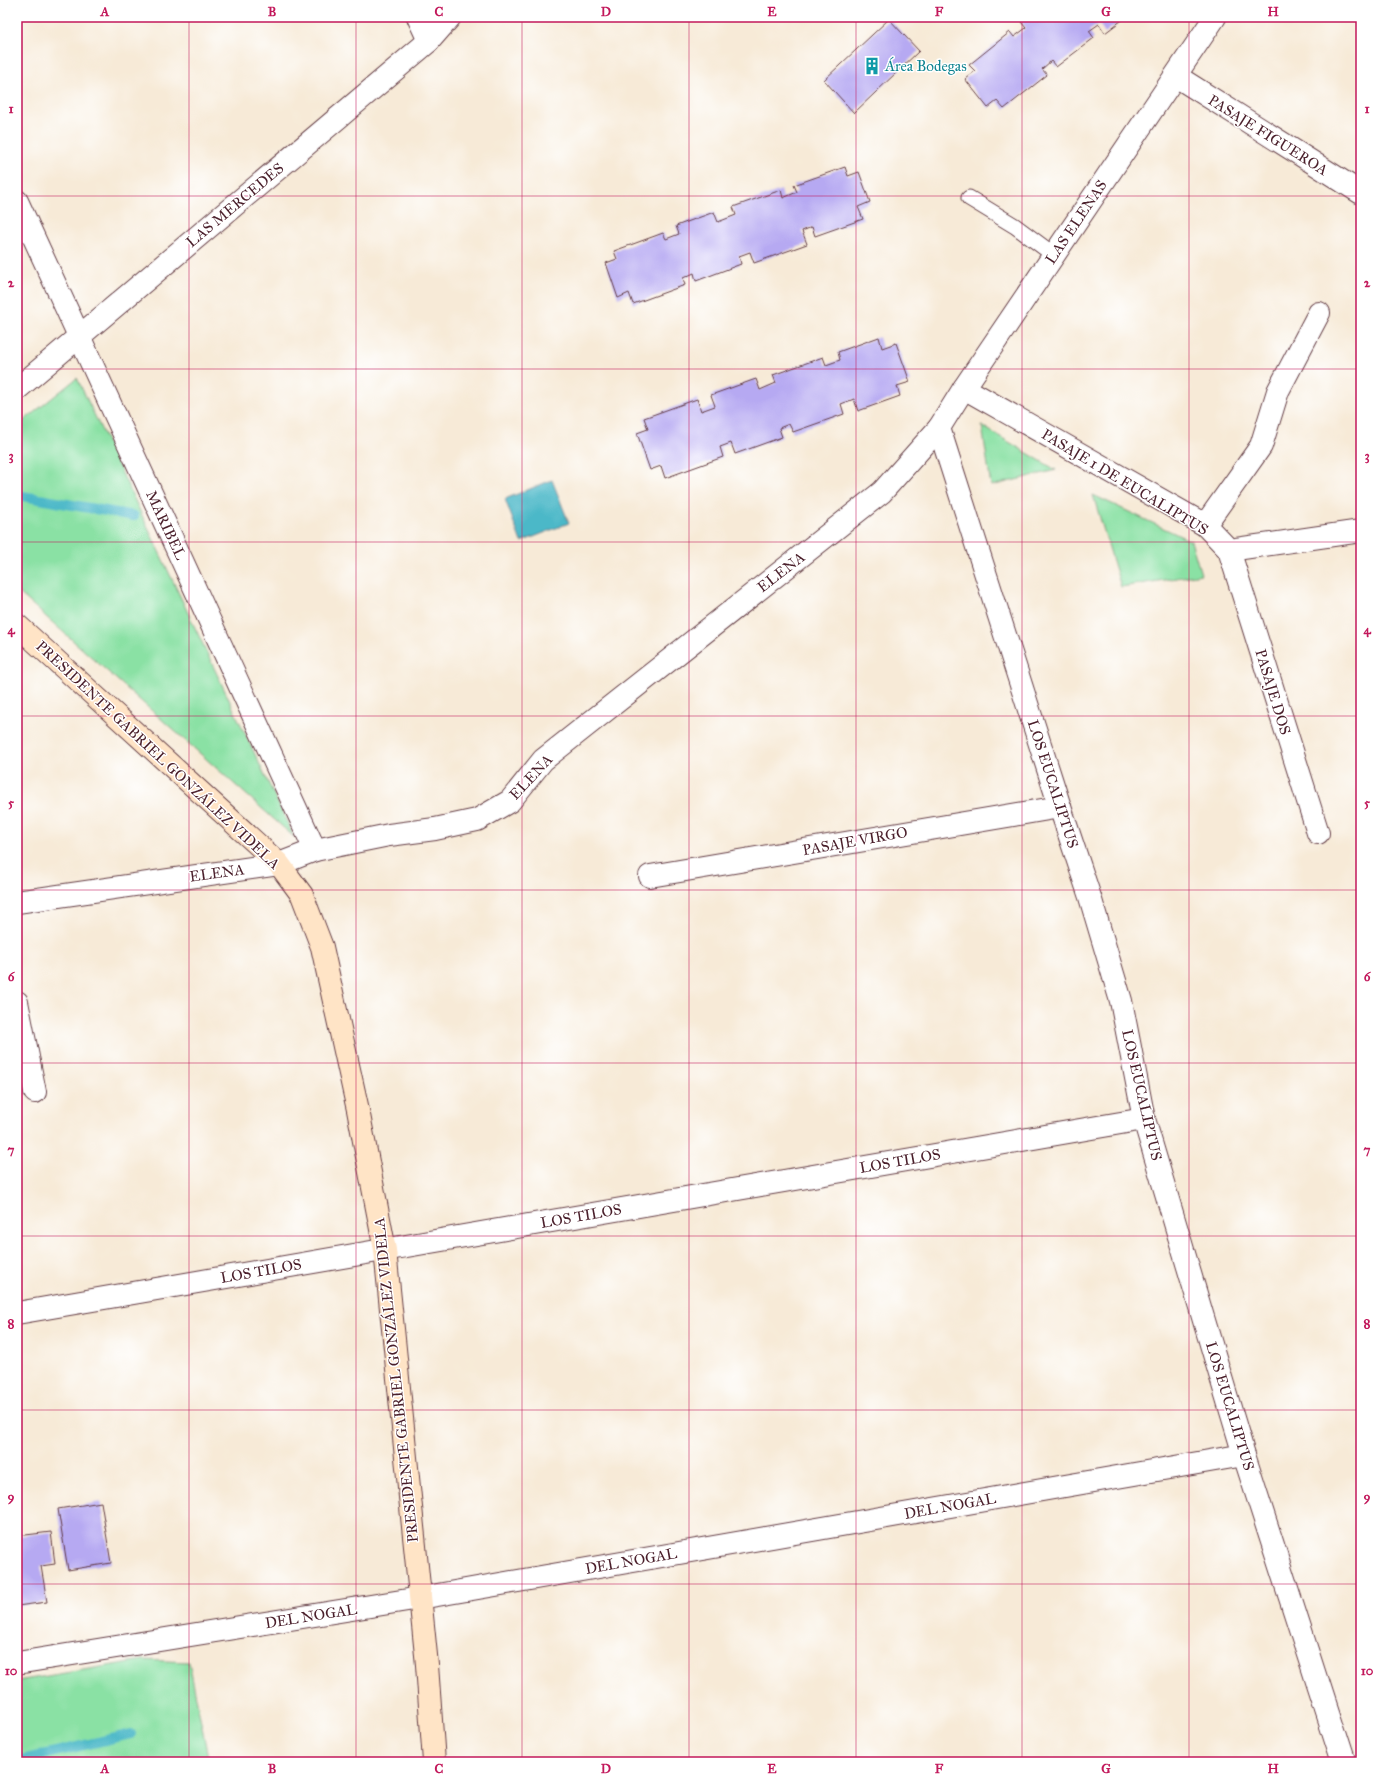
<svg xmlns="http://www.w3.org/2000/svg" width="1378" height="1779" font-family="'IM FELL Great Primer',serif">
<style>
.green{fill:#8ae1a4;stroke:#6a8068}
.water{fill:#4cb8c8;stroke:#4b6c7a}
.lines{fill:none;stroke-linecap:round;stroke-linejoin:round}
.stream{stroke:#4cb8c8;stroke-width:10}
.building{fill:#b6a9f2}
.lane-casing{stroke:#643d45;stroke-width:17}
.street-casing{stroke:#643d45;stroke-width:24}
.secondary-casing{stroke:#643d45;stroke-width:24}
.lane{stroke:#fff;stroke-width:15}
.street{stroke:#fff;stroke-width:22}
.secondary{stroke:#ffe4c6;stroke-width:22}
.grid{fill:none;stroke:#c2185b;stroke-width:1;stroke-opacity:0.55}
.labels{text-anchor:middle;stroke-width:3;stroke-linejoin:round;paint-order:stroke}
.culture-label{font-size:15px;fill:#0d838f;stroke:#fff;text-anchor:start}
.street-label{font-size:15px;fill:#4a1f2b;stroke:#fff}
.neatline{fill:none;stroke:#c2185b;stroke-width:1.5}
.grid-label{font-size:13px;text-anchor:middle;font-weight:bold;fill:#c2185b}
</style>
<rect width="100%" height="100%" fill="#fff"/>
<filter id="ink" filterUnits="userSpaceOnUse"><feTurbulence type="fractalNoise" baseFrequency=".025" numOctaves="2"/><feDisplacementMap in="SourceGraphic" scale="8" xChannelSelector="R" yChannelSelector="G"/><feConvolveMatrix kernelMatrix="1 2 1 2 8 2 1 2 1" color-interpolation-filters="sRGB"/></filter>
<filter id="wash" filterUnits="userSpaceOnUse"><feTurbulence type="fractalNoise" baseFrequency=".012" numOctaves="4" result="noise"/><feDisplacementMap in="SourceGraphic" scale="16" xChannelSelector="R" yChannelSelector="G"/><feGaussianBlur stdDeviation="0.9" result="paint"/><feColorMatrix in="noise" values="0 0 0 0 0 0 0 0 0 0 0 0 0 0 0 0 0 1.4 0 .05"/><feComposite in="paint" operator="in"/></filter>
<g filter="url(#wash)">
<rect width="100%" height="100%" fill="#f7ead7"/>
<g class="green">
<path d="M77 378 294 837 17 591V426Z"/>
<path d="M982 426 1056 470 991 486Z"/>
<path d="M1093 495 1191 541 1201 574 1121 587Z"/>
<path d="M143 1660 189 1662 209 1762H17V1681Z"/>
</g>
<path class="water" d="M552 480 569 523 521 542 505 499Z"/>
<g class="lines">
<g class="stream">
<path d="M17 495 134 516"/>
<path d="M17 1761 131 1734"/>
</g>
</g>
<g id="blocks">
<g class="building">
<path d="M1026 17H1126L1105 33 1099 24 1089 31 1094 38 1056 67 1051 61 1042 69 1047 75 1004 109 997 101 988 108 965 79 975 71 969 65 1010 32 1014 37 1026 28 1021 22Z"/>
<path d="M889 19 919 51 854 113 824 80Z"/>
<path d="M845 167 848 176 859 172 870 202 858 207 863 219 815 236 812 227 802 231 807 244 754 263 750 252 739 256 741 264 696 281 694 273 683 278 685 285 633 304 629 293 618 298 606 263 617 259 614 251 663 233 666 239 679 234 676 226 714 212 718 222 736 215 733 207 781 190 783 198 797 192 794 185Z"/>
<path d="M879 337 882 348 896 343 910 382 897 386 900 396 858 411 854 399 841 404 844 414 793 432 789 424 779 428 782 437 735 454 731 443 720 447 723 457 665 478 661 466 650 470 637 433 648 429 644 418 697 399 701 411 715 406 711 395 756 379 760 390 776 383 773 375 823 357 826 365 840 360 838 352Z"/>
<path d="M101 1502 111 1563 68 1570 58 1509Z"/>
<path d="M51 1532 55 1564 41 1566 47 1602 17 1606V1536Z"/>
</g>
</g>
</g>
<g filter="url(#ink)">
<use href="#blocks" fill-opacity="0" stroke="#643d45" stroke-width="1"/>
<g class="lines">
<g class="lane-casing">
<path id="lane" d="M969 198 1015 226 1054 255"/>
</g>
<g class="street-casing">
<g id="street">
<path d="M418 17 429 41"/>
<path d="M1176 76 1361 193"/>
<path d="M17 201 315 850"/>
<path d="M964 388 1205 525 1229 550 1361 531"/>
<path d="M17 389 429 41 450 17"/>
<path d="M939 428 1060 807 1090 897 1121 1001 1144 1119 1244 1455 1343 1762"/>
<path d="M1205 525 1261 446 1278 391 1319 313"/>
<path d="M1229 550 1318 833"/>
<path d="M650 876 1060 807"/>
<path d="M17 902 279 864 315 850 389 835 435 829 477 820 510 801 543 760 882 492 939 428 964 388 1215 17"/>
<path d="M17 1002 35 1092"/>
<path d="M17 1313 1144 1119"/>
<path d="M17 1663 420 1598 1244 1455"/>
</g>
</g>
<g class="secondary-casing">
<path id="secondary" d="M17 625 279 864 302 895 322 947 358 1110 385 1250 427 1665 434 1762"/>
</g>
<use href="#lane" class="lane"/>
<use href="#street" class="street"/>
<use href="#secondary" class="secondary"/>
</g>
</g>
<path class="grid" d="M189 17V1762M356 17V1762M522 17V1762M689 17V1762M856 17V1762M1022 17V1762M1189 17V1762M17 196H1361M17 369H1361M17 542H1361M17 716H1361M17 890H1361M17 1063H1361M17 1236H1361M17 1410H1361M17 1584H1361"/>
<defs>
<g id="building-bare" transform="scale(1.38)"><path d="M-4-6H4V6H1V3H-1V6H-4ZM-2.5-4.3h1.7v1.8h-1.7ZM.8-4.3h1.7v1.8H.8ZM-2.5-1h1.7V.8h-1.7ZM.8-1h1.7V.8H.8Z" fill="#0f9aa8" stroke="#fff" stroke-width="2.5" paint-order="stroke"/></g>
</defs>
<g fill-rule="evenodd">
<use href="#building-bare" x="872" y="66"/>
</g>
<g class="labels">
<g class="culture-label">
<text x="885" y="71">Área Bodegas</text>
</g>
<g class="street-label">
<text transform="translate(1268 135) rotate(32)" y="5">PASAJE FIGUEROA</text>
<text transform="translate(235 205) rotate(-40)" y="5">LAS MERCEDES</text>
<text transform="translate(1076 222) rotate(-56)" y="5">LAS ELENAS</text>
<text transform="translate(1125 482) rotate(31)" y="5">PASAJE 1 DE EUCALIPTUS</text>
<text transform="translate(166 525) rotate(65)" y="5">MARIBEL</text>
<text transform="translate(781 572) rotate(-38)" y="5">ELENA</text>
<text transform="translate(1273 692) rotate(73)" y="5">PASAJE DOS</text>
<text transform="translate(158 755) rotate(43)" y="5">PRESIDENTE GABRIEL GONZÁLEZ VIDELA</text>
<text transform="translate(531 777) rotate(-47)" y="5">ELENA</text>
<text transform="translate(1053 784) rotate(72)" y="5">LOS EUCALIPTUS</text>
<text transform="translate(855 841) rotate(-10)" y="5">PASAJE VIRGO</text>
<text transform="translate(217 873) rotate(-8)" y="5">ELENA</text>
<text transform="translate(1142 1095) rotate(77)" y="5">LOS EUCALIPTUS</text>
<text transform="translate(900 1161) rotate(-10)" y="5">LOS TILOS</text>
<text transform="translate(581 1216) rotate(-10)" y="5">LOS TILOS</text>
<text transform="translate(261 1271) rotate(-10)" y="5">LOS TILOS</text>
<text transform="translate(396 1380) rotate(-96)" y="5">PRESIDENTE GABRIEL GONZÁLEZ VIDELA</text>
<text transform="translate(1230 1406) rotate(73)" y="5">LOS EUCALIPTUS</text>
<text transform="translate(950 1506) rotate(-10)" y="5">DEL NOGAL</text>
<text transform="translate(631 1561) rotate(-10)" y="5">DEL NOGAL</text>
<text transform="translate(311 1616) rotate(-9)" y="5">DEL NOGAL</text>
</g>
</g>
<rect width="1378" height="1779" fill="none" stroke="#fff" stroke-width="44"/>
<rect x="22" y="22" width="1334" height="1735" class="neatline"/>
<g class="grid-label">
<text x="105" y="16">A</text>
<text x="272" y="16">B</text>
<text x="439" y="16">C</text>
<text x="606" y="16">D</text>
<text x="772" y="16">E</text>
<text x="939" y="16">F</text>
<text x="1106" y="16">G</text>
<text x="1273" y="16">H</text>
<text x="11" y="113">1</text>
<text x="1367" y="113">1</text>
<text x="11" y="287">2</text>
<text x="1367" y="287">2</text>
<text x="11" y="460">3</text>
<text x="1367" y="460">3</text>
<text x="11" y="634">4</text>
<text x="1367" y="634">4</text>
<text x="11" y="807">5</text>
<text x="1367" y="807">5</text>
<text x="11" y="981">6</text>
<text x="1367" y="981">6</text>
<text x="11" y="1154">7</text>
<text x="1367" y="1154">7</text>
<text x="11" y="1328">8</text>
<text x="1367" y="1328">8</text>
<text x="11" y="1501">9</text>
<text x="1367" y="1501">9</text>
<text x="11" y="1675">10</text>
<text x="1367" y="1675">10</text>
<text x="105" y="1773">A</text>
<text x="272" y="1773">B</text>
<text x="439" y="1773">C</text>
<text x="606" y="1773">D</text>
<text x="772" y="1773">E</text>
<text x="939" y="1773">F</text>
<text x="1106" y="1773">G</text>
<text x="1273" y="1773">H</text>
</g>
</svg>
